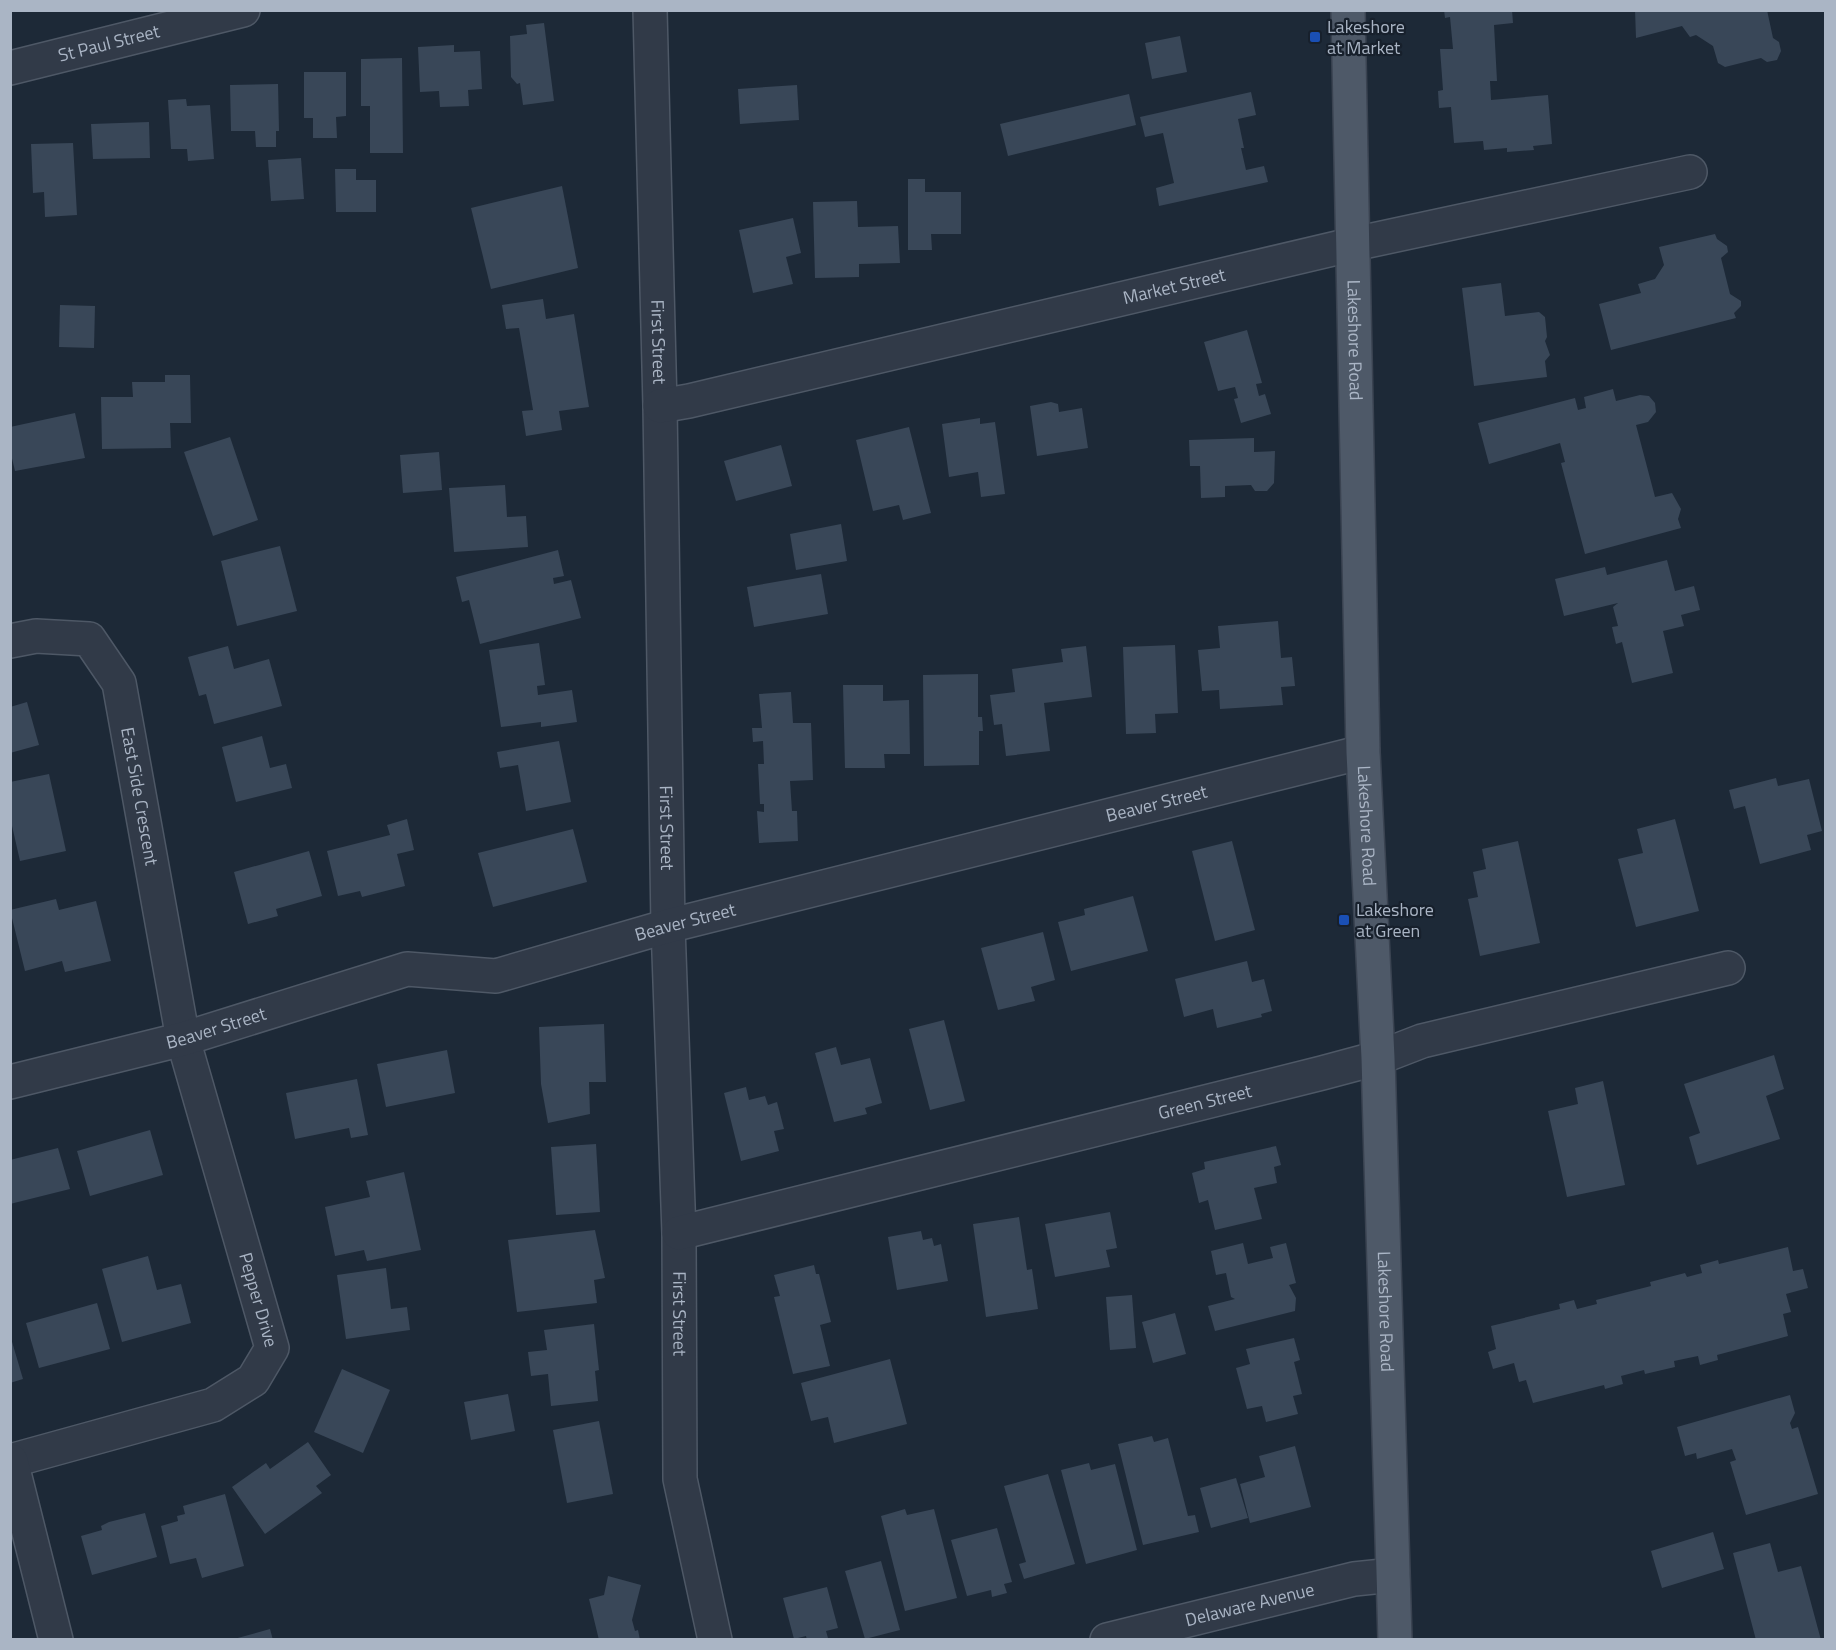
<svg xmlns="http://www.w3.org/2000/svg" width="1836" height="1650" font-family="'Titillium Web',sans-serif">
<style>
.building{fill:#394758}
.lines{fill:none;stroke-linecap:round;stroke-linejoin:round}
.minor-casing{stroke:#4e5866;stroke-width:36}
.major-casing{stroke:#3a4351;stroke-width:36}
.minor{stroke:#313a48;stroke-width:33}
.major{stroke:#4e5968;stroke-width:33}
.transit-dot{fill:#1a4fb4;stroke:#17202c;stroke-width:2}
.labels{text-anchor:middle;stroke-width:4.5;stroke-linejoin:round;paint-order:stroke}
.poi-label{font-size:18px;fill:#aab5c5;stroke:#17202c;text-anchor:start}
.street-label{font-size:18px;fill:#aab5c5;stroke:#17202c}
</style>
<rect width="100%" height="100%" fill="#1d2937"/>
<g class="building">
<path d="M1444 10H1512L1513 23 1494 25 1497 81H1490L1491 100 1548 95 1552 144 1533 146 1534 150 1507 152V148L1484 150 1483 141 1454 143 1451 107 1439 108 1438 91 1443 90 1440 49H1453L1450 17 1445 18Z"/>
<path d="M1635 10H1767L1773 38 1779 42 1781 51 1777 60 1767 62 1761 58 1725 67 1718 63 1713 46 1696 35 1690 37 1682 26 1636 38Z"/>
<path d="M544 23 554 101 523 105 520 83 517 84 511 77 510 36 527 34 526 25Z"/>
<path d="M1180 36 1187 72 1152 79 1145 43Z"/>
<path d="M454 45V52L480 51 482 89 468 90 469 106 440 107 439 91 420 92 418 47Z"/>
<path d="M402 58 403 153H370V106H361V59Z"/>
<path d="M304 72H346V116L336 117 337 138H313V118H304Z"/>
<path d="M278 84 279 131H276V147H256L255 131H231L230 85Z"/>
<path d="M797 85 799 120 740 124 738 89Z"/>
<path d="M1251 92 1256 115 1238 119 1244 148H1241L1246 170 1264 166 1268 182 1159 206 1156 188 1174 183 1163 133 1145 137 1140 117Z"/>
<path d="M1129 94 1136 125 1008 156 1000 124Z"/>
<path d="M186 99 187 106 210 105 214 159 188 161 187 149H171L168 100Z"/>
<path d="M149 122 150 158 93 159 91 124Z"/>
<path d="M73 143 77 215 45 217 44 192 33 193 31 144Z"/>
<path d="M301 158 304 199 271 201 268 160Z"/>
<path d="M335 169H356V180H376V212H336Z"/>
<path d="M908 179H925V192H961V234H931L932 250H908Z"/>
<path d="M562 186 578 268 491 289 471 208Z"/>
<path d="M857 201 858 227 898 226 900 263 859 264V277L815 278 813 202Z"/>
<path d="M793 218 801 253 786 257 793 284 753 293 739 230Z"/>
<path d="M1715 234 1717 239 1727 246 1728 252 1721 258 1730 294 1741 301V306L1734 313 1736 318 1611 350 1599 304 1641 293 1638 284 1655 279 1664 265 1659 247Z"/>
<path d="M1501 283 1505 316 1539 312 1545 317 1547 337 1545 341 1550 355 1545 361 1547 377 1474 386 1462 288Z"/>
<path d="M543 299 546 319 574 314 589 407 559 411 562 430 526 436 522 411 533 410 519 328 506 329 502 305Z"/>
<path d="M60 305 95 306 94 348 59 347Z"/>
<path d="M1247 330 1262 383 1256 384 1259 396 1265 394 1271 414 1241 423 1234 399 1238 398 1235 387 1218 391 1204 342Z"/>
<path d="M165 375H190L191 423H170L171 448 102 449 101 397H133L132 382H165Z"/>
<path d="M1613 389 1616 401 1640 395 1649 396 1655 403 1656 412 1648 422 1636 425 1655 497 1672 493 1681 509 1678 519 1681 528 1585 554 1561 463 1565 462 1560 443 1489 464 1478 423 1575 398 1578 410 1586 408 1584 397Z"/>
<path d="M1051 402 1058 404 1059 412 1082 408 1088 448 1037 456 1030 406Z"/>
<path d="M75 413 85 458 15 471 10 450V427Z"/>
<path d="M980 418V424L995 422 1005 494 981 497 978 472 949 477 942 424Z"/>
<path d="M909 427 931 513 903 520 899 505 873 511 856 440Z"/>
<path d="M230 437 258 520 213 536 184 452Z"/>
<path d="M1254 438V452L1275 451 1274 483 1267 491H1255L1251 485 1225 486V497L1201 498 1200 466H1190L1189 440Z"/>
<path d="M781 445 792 486 736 501 724 461Z"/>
<path d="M439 452 442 490 403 493 400 455Z"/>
<path d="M505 485 507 517 526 516 528 547 454 552 449 488Z"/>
<path d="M841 524 847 561 796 570 790 534Z"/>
<path d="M280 546 297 611 237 626 221 561Z"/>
<path d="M558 550 564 576 553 578 554 584 571 580 581 618 480 644 469 600 462 602 456 577Z"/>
<path d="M1667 560 1675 591 1694 586 1700 610 1681 615 1684 626 1663 631 1673 673 1632 683 1622 642 1616 644 1612 627 1618 626 1613 607 1618 603 1564 616 1555 579 1605 567 1607 575Z"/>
<path d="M821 574 828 614 754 627 747 587Z"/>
<path d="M1278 621 1281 658 1292 657 1295 686 1281 687 1283 705 1220 709 1219 690 1202 691 1198 650 1220 648 1218 626Z"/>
<path d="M539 643 545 685 537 686 538 695 572 690 577 722 541 727V722L501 727 489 650Z"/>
<path d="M1175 645 1178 713 1155 714 1156 733 1126 734 1123 647Z"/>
<path d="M228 646 234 669 269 659 282 706 214 724 206 694 199 696 188 657Z"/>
<path d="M1086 646 1092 697 1044 703 1050 751 1006 756 1002 724 994 725 990 695 1015 692 1012 669 1063 662 1061 649Z"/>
<path d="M978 674V717H982L983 731H979V765L924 766 923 675Z"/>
<path d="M843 685H883V701L909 700 910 754H884L885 768H845Z"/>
<path d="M791 692 793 723H811L813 780 790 781 792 811H797L798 841 759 843 757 811 764 812V804H760L758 764H764L763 741 753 742 752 728H762L759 694Z"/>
<path d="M27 702 39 745 10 753V707Z"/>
<path d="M262 736 270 768 286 764 292 788 236 802 222 747Z"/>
<path d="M559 741 571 802 526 811 518 765 500 768 497 752Z"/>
<path d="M49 774 66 851 20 861 10 817V782Z"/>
<path d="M1776 778 1778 786 1809 779 1822 831 1807 835 1811 850 1760 864 1745 806 1734 809 1729 790Z"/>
<path d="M407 819 414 850 397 854 405 886 362 897 360 891 338 896 327 851 390 835 387 825Z"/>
<path d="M1675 819 1699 911 1636 927 1618 859 1643 853 1637 829Z"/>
<path d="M573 829 587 882 493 907 478 853Z"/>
<path d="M1232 841 1255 930 1215 941 1192 851Z"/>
<path d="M1518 841 1540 943 1480 956 1468 899 1478 897 1473 872 1486 869 1482 849Z"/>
<path d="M309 851 322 896 276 909 278 916 248 924 234 872Z"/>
<path d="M1133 896 1148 951 1071 971 1058 922 1085 915 1084 909Z"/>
<path d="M56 899 59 910 96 901 111 961 65 972 62 961 25 971 10 910Z"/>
<path d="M1043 932 1055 980 1031 987 1035 1001 998 1010 981 948Z"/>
<path d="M1247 961 1252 982 1264 979 1272 1011 1261 1014 1262 1017 1217 1028 1213 1009 1184 1017 1175 979Z"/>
<path d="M944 1020 965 1101 930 1110 909 1029Z"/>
<path d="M604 1024 606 1082H589L590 1114 548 1123 541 1084 539 1027Z"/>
<path d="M836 1047 841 1065 870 1058 882 1103 865 1108 867 1114 834 1122 815 1053Z"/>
<path d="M447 1050 455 1093 386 1107 377 1064Z"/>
<path d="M1774 1055 1784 1089 1766 1096 1780 1139 1697 1165 1689 1137 1700 1133 1684 1084Z"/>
<path d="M357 1079 368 1135 351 1138 349 1128 295 1139 286 1093Z"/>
<path d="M1603 1081 1625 1185 1567 1197 1548 1111 1578 1104 1575 1088Z"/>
<path d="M746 1087 749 1100 765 1096 768 1105 777 1102 784 1129 774 1131 779 1151 741 1161 724 1093Z"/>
<path d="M150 1130 163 1175 90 1196 77 1151Z"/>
<path d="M596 1144 600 1212 556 1215 551 1147Z"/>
<path d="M1276 1146 1281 1165 1274 1167 1277 1183 1254 1188 1262 1219 1215 1230 1208 1200 1199 1203 1192 1173 1205 1169 1204 1162Z"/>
<path d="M58 1148 70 1189 10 1204V1160Z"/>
<path d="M404 1172 421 1250 367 1261 364 1250 335 1256 325 1207 370 1197 366 1181Z"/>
<path d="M1110 1212 1117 1248 1106 1250 1110 1267 1055 1277 1045 1224Z"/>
<path d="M1019 1217 1027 1270 1032 1269 1038 1309 986 1317 973 1224Z"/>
<path d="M595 1230 605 1278 594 1280 597 1303 517 1312 508 1240Z"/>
<path d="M921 1231 923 1240 932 1238 934 1246 941 1244 948 1281 897 1290 888 1237Z"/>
<path d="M1243 1243 1248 1264 1273 1258 1270 1247 1286 1243 1296 1283 1289 1285 1296 1298 1295 1311 1215 1331 1208 1306 1235 1299 1231 1297 1226 1273 1216 1275 1211 1251Z"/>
<path d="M1788 1247 1793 1271 1803 1269 1808 1288 1786 1294 1791 1312 1783 1314 1788 1336 1717 1355 1718 1360 1700 1365 1698 1356 1674 1361 1675 1367 1645 1374 1644 1370 1621 1376 1623 1384 1605 1389 1604 1385 1533 1403 1526 1380 1519 1382 1514 1363 1493 1369 1488 1352 1496 1349 1491 1326 1560 1309 1559 1304 1574 1300 1577 1309 1597 1304 1596 1300 1651 1286 1650 1282 1685 1273 1687 1277 1702 1273 1700 1265 1718 1260 1719 1264Z"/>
<path d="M148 1256 157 1290 181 1284 191 1323 122 1342 102 1269Z"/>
<path d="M814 1265 816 1274H819L831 1322 820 1325 830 1366 793 1374 774 1297 780 1296 774 1275Z"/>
<path d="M386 1268 391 1309 407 1307 410 1330 346 1339 337 1275Z"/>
<path d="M1132 1295 1136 1348 1110 1350 1106 1297Z"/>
<path d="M97 1303 110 1349 39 1368 26 1323Z"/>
<path d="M1175 1313 1186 1354 1153 1363 1142 1322Z"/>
<path d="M594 1324 599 1370 595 1371 598 1401 551 1406 548 1374 531 1376 528 1352 547 1350 544 1330Z"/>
<path d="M10 1335 23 1379 10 1383Z"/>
<path d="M1294 1338 1300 1360 1294 1362 1302 1394 1293 1396 1298 1414 1266 1422 1262 1406 1247 1409 1236 1368 1250 1364 1246 1349Z"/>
<path d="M890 1359 907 1424 834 1443 828 1417 811 1421 801 1383Z"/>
<path d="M342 1369 390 1390 363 1453 314 1432Z"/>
<path d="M508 1394 515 1431 471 1440 464 1402Z"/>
<path d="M1790 1395 1795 1413 1790 1423 1792 1429 1798 1427 1818 1494 1746 1515 1730 1462 1736 1460 1732 1449 1697 1459 1696 1453 1685 1456 1677 1427Z"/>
<path d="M599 1421 613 1494 567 1503 553 1430Z"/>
<path d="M1152 1436 1154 1442 1168 1438 1188 1516 1195 1515 1199 1532 1143 1545 1118 1444Z"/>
<path d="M308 1442 331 1475 316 1486 322 1493 265 1534 232 1487 266 1463 270 1469Z"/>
<path d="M1295 1446 1311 1507 1250 1523 1240 1484 1265 1477 1259 1456Z"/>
<path d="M1089 1463 1091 1470 1115 1464 1137 1550 1086 1564 1061 1470Z"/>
<path d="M1048 1474 1075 1564 1024 1579 1019 1564 1026 1562 1004 1486Z"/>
<path d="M1236 1478 1248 1518 1211 1528 1200 1488Z"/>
<path d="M225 1494 244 1566 202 1578 196 1558 170 1564 161 1526 178 1521 177 1516 185 1514 183 1506Z"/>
<path d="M905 1509 907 1515 934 1509 957 1598 905 1611 881 1516Z"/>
<path d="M145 1513 157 1557 92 1575 81 1536 102 1530 101 1526 109 1522Z"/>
<path d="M997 1528 1012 1582 1004 1584 1007 1593 992 1597 991 1590 967 1596 951 1540Z"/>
<path d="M1713 1532 1724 1569 1662 1588 1651 1551Z"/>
<path d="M1770 1543 1778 1572 1801 1566 1821 1640H1756L1733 1553Z"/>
<path d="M881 1561 900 1630 865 1639 845 1571Z"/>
<path d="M608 1576 641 1585 632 1620 635 1631 638 1630 640 1640H599L589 1599 604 1595Z"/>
<path d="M827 1587 838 1628 826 1631 828 1638 822 1640H807L806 1636 794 1639 783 1598Z"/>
<path d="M270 1629 273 1640H234V1639Z"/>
</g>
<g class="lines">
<g class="minor-casing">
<g id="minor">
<path id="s1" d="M650 10 660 406 668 926 679 1233 680 1479 715 1640"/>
<path id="s2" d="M10 68 243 10"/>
<path id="s3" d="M660 406 689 401 1354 244 1690 172"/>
<path id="s4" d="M10 641 36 636 89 639 119 683 183 1039 272 1348 253 1380 213 1405 10 1461"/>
<path id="s5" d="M10 1082 183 1039 407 969 496 976 668 926 1363 752"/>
<path id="s6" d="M679 1233 1322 1073 1378 1058 1422 1041 1728 968"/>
<path d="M11 1461 56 1640"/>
<path id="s7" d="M1107 1640 1354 1579 1393 1575"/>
</g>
</g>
<g class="major-casing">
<g id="major">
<path id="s8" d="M1348 10 1363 752 1378 1058 1395 1640"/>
</g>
</g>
<use href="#minor" class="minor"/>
<use href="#major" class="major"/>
</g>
<g class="transit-dot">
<rect x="1309" y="31" width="12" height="12" rx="3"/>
<rect x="1338" y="914" width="12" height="12" rx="3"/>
</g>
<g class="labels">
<g class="poi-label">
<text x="1327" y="33">Lakeshore<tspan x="1327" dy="21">at Market</tspan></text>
<text x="1356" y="916">Lakeshore<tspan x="1356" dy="21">at Green</tspan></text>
</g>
<g class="street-label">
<text dy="6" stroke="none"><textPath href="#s2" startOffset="102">St Paul Street</textPath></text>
<text dy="6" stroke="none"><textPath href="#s3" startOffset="528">Market Street</textPath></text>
<text dy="6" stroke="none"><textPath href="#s8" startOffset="330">Lakeshore Road</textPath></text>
<text dy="6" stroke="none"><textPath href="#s1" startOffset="332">First Street</textPath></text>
<text dy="6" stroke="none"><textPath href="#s4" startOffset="248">East Side Crescent</textPath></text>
<text dy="6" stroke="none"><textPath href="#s5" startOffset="1185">Beaver Street</textPath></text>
<text dy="6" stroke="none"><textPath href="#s8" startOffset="816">Lakeshore Road</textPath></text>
<text dy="6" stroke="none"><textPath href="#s1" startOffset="818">First Street</textPath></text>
<text dy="6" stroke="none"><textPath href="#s5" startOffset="699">Beaver Street</textPath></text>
<text dy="6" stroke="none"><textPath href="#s5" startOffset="213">Beaver Street</textPath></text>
<text dy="6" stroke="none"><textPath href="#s6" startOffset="542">Green Street</textPath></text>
<text dy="6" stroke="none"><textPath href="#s4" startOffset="766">Pepper Drive</textPath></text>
<text dy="6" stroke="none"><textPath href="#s8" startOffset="1302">Lakeshore Road</textPath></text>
<text dy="6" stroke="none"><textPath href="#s1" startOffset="1304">First Street</textPath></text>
<text dy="6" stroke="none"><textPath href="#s7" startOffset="147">Delaware Avenue</textPath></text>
</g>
</g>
<rect width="1836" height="1650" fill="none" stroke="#aab5c5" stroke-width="24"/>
</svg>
